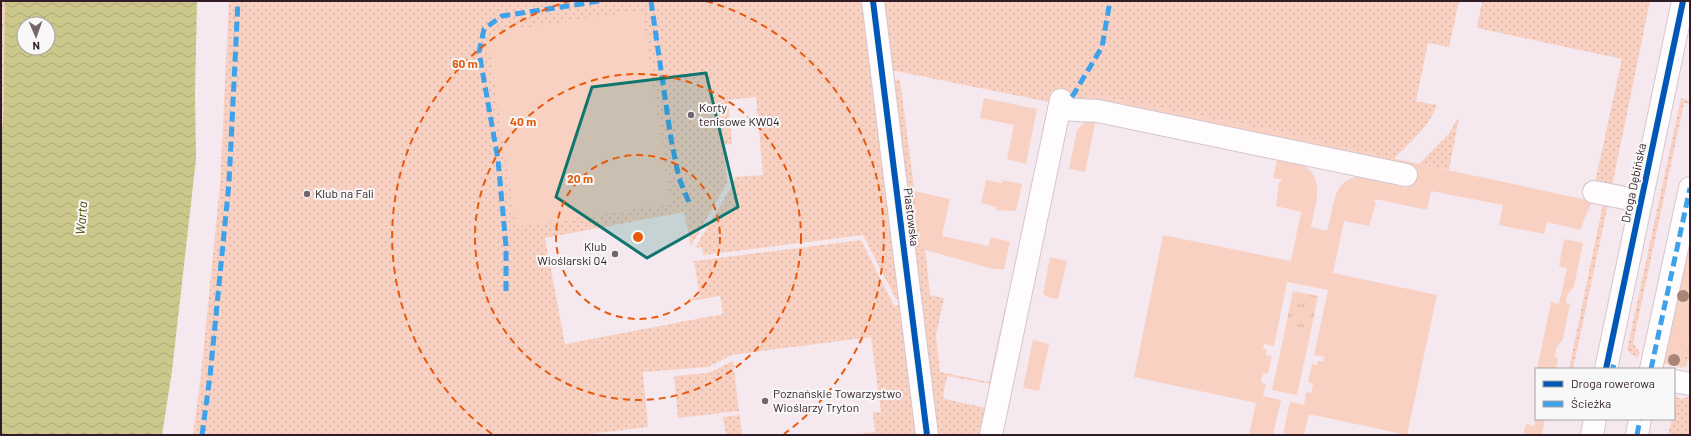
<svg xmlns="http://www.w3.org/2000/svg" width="1691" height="436" font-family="Barlow,sans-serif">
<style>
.grass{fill:url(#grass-dots)}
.park{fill:url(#park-tufts)}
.garden{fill:#f9d1c2}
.water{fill:url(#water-waves);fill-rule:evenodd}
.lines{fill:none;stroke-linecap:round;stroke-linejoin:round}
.minor-casing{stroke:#d5c5cd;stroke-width:24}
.minor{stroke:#fefcfd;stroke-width:22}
.quiet{stroke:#3ea2eb;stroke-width:5;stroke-dasharray:10 5;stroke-linecap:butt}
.cycleway-casing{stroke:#f8f8f8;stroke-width:8}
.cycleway{stroke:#0057b8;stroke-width:6}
.tree{fill:#a78577}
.marked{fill:#0f766e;fill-opacity:0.2;stroke:#0f766e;stroke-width:3;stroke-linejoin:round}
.ring{fill:none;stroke:#e8590c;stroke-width:2;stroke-dasharray:7 5}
.poi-dot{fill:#76646d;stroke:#f8f8f8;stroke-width:1.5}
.labels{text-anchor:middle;stroke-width:4;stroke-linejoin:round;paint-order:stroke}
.poi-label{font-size:12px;fill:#311c27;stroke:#f8f8f8;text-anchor:start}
.street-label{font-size:12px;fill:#311c27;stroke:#f8f8f8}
.water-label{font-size:13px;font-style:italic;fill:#4a4800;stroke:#f8f8f8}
.centre{fill:#e8590c;stroke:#f8f8f8;stroke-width:2}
.ring-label{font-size:12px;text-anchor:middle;font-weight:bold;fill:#e8590c;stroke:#f8f8f8;stroke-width:4;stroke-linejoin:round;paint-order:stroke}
</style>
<defs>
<pattern id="grass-dots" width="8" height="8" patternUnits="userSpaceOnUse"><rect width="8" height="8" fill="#f9d1c2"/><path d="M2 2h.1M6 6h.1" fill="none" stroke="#d6b3a7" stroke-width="1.8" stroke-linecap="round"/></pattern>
<pattern id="park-tufts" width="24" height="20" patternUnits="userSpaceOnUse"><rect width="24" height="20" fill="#f9d1c2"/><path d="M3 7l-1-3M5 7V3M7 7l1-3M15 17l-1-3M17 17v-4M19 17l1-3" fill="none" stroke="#d6b3a7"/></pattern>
<pattern id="water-waves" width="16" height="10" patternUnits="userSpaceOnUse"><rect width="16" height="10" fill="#ccc78b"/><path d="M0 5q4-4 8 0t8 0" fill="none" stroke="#b0aa78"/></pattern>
</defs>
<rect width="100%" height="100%" fill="#f5e9ef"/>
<g class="grass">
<path d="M229 1H863L901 299H896L863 235 703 255 702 247 695 248 733 184 735 177 763 175 756 97 728 100 732 144 724 145 727 183 691 246 684 212 545 238 565 344 723 314 720 296 689 301 688 299 700 297 694 261 861 240 894 306 901 305 918 435H851L875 432 873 412H881L871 337 732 355 708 367 643 372 648 427 590 434V435H193L201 375 220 185Z"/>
<path d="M883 1H1459L1449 47 1428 43 1416 101 1437 105C1430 126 1409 143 1394 159L1270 130 1089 94 1083 99 1051 93 1049 102 891 70Z"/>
<path d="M1482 1H1650L1612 186 1595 182 1622 59 1477 28Z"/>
<path d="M893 79 900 80 922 249 925 250 930 295 944 298 936 335 940 372 989 382 1005 308H1007L991 384 947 376 943 396 945 399 986 408 981 435H937Z"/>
<path d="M1681 98 1690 101V104L1684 103 1633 343 1640 353 1637 358 1627 350Z"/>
<path d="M1459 117 1449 170 1419 164 1449 133Z"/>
<path d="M1603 204H1608L1573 369H1569Z"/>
<path d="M1690 332V355L1687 365 1682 368Z"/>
<path d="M733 361 739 411 678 418 674 376 709 373Z"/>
<path d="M1690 396V435H1668L1672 419H1674L1676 397 1682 399Z"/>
<path d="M740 415 742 435H726L723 417Z"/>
</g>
<g class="park">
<path d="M1 1H5L3 125 1 126Z"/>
<path d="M1293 291 1318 296 1310 335 1285 330Z"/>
</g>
<g class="garden">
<path d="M642 10 671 204 516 227 489 45 490 37 496 32Z"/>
<path d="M1089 94 1270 130 1373 154 1592 201C1589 211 1583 219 1581 230L1547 222 1544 234 1499 225 1503 205 1431 191 1427 210 1375 199 1374 201 1376 202 1369 226 1344 221 1333 273 1437 295 1407 435 1309 414 1304 435H1283L1290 402 1304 405 1306 392 1311 393 1313 384 1308 382 1312 364 1317 365 1318 361H1323L1324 357 1314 355 1328 290 1287 282 1274 346 1264 344 1263 349 1267 350 1266 355 1272 356 1268 374 1263 373 1261 382 1266 384 1263 396 1281 400 1273 435H1249L1256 403 1134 377 1163 235 1291 261 1301 212 1276 206 1279 182H1281L1282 180 1273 178 1277 160 1295 164V161C1328 174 1316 201 1311 227L1327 231C1335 205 1331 174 1368 176V179L1407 188 1411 168 1083 99Z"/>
<path d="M984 98 1037 109 1026 164 1007 159 1014 125 980 118Z"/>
<path d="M1096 119 1085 172 1069 169 1077 130 1085 122Z"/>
<path d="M986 180 1002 183V180L1022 184 1016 211 996 210V207L981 203Z"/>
<path d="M914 191 950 199 942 236 988 246 991 237 1010 242 1004 269H993L922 249Z"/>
<path d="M1564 239 1583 243 1574 286 1567 295 1566 303 1570 304 1563 339 1556 348 1555 357 1558 358 1556 369H1537L1551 302 1559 304 1567 268 1559 266Z"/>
<path d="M1687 249 1690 250V332L1682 368 1662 363Z"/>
<path d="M1050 257 1067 261 1058 299 1050 298 1043 294Z"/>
<path d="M1285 330 1310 335 1297 395 1272 390Z"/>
<path d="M1033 340 1049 344 1039 391 1023 388Z"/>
<path d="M1536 416V419H1545L1542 435H1523L1526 424 1534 426Z"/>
</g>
<path class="water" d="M5 1H197L195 95 196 159 172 371 162 435H1V126L3 125ZM24 24H48V48H24Z"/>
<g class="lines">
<g class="minor-casing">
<g id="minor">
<path d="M873 1 927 435"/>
<path d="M1059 109 1098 111 1406 175"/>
<path d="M1594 192 1641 201"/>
<path d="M1606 369 1683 1"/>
<path d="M1651 369 1690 188"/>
<path d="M1674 381 1690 384"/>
<path d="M991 435 1061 100"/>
<path d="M1592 435 1595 419"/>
<path d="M1637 435 1640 419"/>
</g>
</g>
<use href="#minor" class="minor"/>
<g class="quiet">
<path d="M651 1 671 139 679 178 690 205"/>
<path d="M1072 97 1102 47 1110 1"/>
<path d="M506 291V246L498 160 479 52 484 29 502 16 600 1"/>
<path d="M1606 365 1619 369"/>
<path d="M1651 369 1690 188"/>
<path d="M202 435 210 376 229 183 238 1"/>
<path d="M1637 435 1640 419"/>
</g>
<g class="cycleway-casing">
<g id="cycleway">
<path d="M873 1 927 435"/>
<path d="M1606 369 1683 1"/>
</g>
</g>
<use href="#cycleway" class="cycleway"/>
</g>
<g class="tree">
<circle cx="1683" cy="296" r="6"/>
<circle cx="1674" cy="360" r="6"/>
</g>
<path class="marked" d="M706 73 738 207 647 258 556 197 592 87Z"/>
<g class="ring">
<circle cx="638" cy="237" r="82"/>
<circle cx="638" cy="237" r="163"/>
<path d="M492 434A245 245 0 0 1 570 1M706 1A245 245 0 0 1 784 434"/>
</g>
<g class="poi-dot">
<circle cx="691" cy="115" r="4"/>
<circle cx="307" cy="194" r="4"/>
<circle cx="615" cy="254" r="4"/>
<circle cx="765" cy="401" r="4"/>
</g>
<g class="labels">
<g class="poi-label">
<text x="699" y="112">Korty<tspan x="699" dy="14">tenisowe KW04</tspan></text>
<text x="315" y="198">Klub na Fali</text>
<text x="607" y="251" text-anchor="end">Klub<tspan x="607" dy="14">Wioślarski 04</tspan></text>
<text x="773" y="398">Poznańskie Towarzystwo<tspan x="773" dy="14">Wioślarzy Tryton</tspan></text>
</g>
<g class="street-label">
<text transform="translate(1634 183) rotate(-78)" y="4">Droga Dębińska</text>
<text transform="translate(911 217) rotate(83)" y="4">Piastowska</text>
</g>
<g class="water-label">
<text transform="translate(81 218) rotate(-85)" y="5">Warta</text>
</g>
</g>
<circle cx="638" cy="237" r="6" class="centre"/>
<g class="ring-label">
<text x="465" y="68">60 m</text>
<text x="523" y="126">40 m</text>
<text x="580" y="183">20 m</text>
</g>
<rect width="1691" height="436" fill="none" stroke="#311c27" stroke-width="4"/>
<rect x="1535" y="368" width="140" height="52" fill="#f8f8f8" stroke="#a8a0a4"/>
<rect x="1543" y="381" width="20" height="6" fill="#0057b8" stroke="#a8a0a4"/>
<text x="1571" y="388" font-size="12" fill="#311c27">Droga rowerowa</text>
<rect x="1543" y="401" width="20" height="6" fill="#3ea2eb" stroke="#a8a0a4"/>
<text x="1571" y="408" font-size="12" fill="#311c27">Ścieżka</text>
<g transform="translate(36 36) rotate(178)"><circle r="19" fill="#f8f8f8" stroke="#a8a0a4"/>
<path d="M0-3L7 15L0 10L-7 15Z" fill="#76646d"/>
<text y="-6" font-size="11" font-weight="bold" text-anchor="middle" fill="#311c27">N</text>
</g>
</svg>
